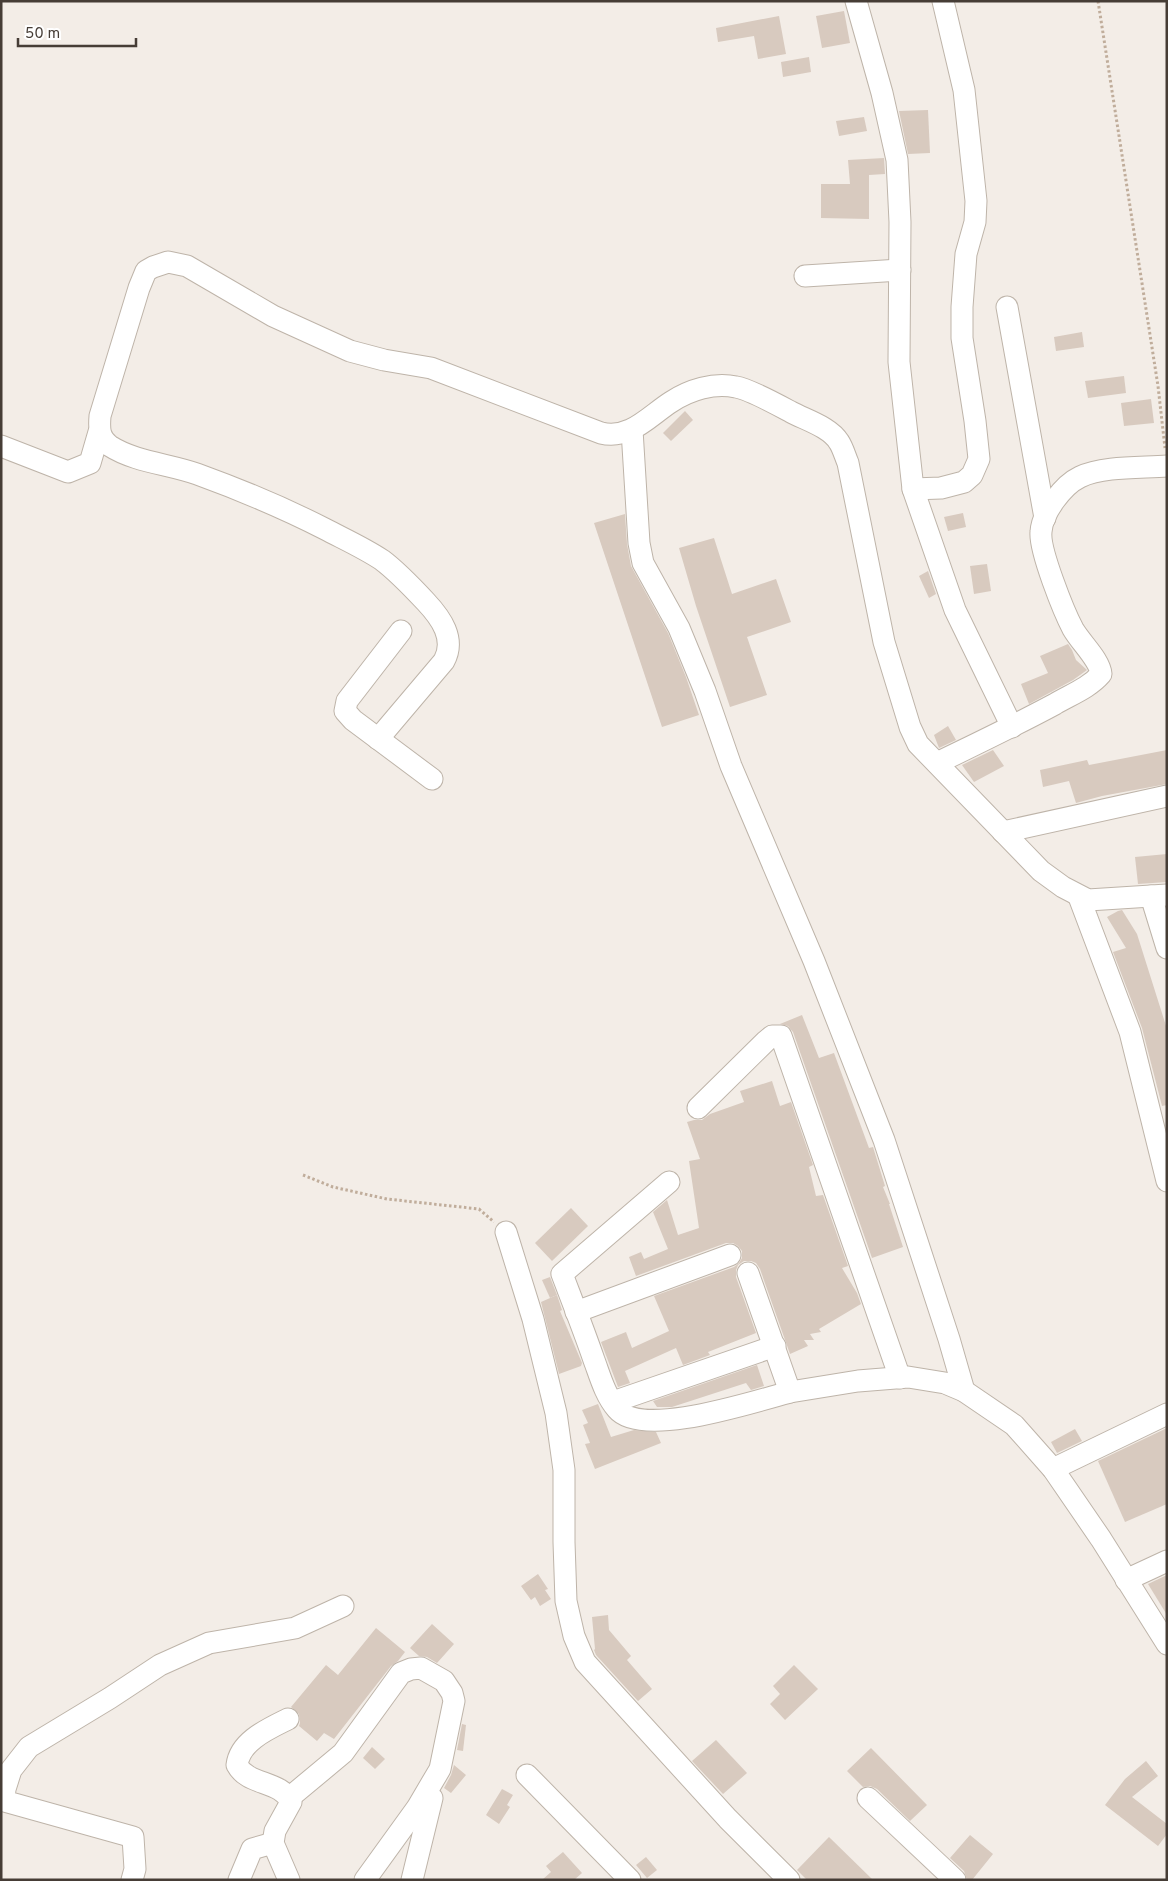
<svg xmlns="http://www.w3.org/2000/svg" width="1168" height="1881" font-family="Overpass,sans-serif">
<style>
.building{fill:#d8cabf}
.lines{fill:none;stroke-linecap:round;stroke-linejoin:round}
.minor-casing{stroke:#beb4a9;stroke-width:23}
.path{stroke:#c0ad9b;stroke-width:3;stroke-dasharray:2.5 2.5;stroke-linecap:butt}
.minor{stroke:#fff;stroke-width:21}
</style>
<rect width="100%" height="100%" fill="#f3ede7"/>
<g class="building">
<path d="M844 11 850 43 822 48 816 16Z"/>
<path d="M779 16 786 54 758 59 754 36 718 42 716 28Z"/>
<path d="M809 57 811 72 783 77 781 62Z"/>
<path d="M928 110 930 153 908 154 899 111Z"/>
<path d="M864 117 867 131 839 136 836 121Z"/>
<path d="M884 158 885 174 869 175V219L821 218V184H850L848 160Z"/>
<path d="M1082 332 1084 347 1056 351 1054 337Z"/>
<path d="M1124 376 1126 393 1088 398 1085 381Z"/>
<path d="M1151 399 1154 423 1124 426 1121 403Z"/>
<path d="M685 411 693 420 671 441 663 433Z"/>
<path d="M963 513 966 527 948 531 944 517Z"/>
<path d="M625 514 627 544 631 566 668 633 686 677 699 715 662 727 594 523Z"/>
<path d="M714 538 732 594 776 579 791 622 747 637 767 695 730 707 696 606 679 548Z"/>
<path d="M987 564 991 591 974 594 970 566Z"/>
<path d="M928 571 936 594 929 598 919 576Z"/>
<path d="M1068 644 1072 650 1076 660 1087 670 1073 680 1029 704 1021 684 1048 673 1040 656Z"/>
<path d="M948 726 956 740 939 748 934 735Z"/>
<path d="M993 750 1004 766 974 782 962 765Z"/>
<path d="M1167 750V784L1102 796 1076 803 1069 781 1043 787 1040 770 1087 760 1089 765Z"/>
<path d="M1167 854V882L1138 884 1135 857Z"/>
<path d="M1122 910 1137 934 1167 1029V1105L1162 1106 1142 1028 1113 952 1126 948 1107 917 1118 911Z"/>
<path d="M802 1015 819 1058 834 1053 869 1148 873 1147 885 1186 883 1187 890 1204H889L903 1247 872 1258 793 1032 788 1026 780 1024Z"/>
<path d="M772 1081 780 1106 791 1102 813 1165 809 1167 816 1196 823 1195 848 1266 842 1268 857 1293 861 1304 819 1329 821 1332 810 1334 814 1340H804L808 1346 790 1354 760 1269 756 1263 751 1261H744L738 1265 736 1270V1277L756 1333 708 1352 710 1355 683 1365 676 1348 625 1371 630 1383 618 1387 601 1342 626 1332 632 1348 669 1331 654 1296 734 1267 739 1263 742 1258V1251L738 1246 733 1243H726L636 1276 629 1257 641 1252 644 1259 668 1249 653 1212 667 1200 678 1235 699 1228 689 1161 700 1159 687 1122 694 1120H702L710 1114 744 1102 740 1091Z"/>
<path d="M571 1208 588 1226 552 1261 535 1243Z"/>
<path d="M550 1277 557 1295 550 1298 542 1280Z"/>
<path d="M557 1295 562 1310 560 1311 582 1363 581 1366 559 1374 541 1302Z"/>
<path d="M757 1365 764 1386 751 1390 746 1383 672 1407H657L653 1401Z"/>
<path d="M598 1404 611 1437 634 1430 656 1432 661 1443 595 1469 585 1444 590 1443 583 1425 588 1423 582 1410Z"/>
<path d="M1167 1428V1504L1125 1522 1098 1461Z"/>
<path d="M1075 1429 1082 1441 1057 1453 1051 1442Z"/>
<path d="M538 1574 548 1589 545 1590 551 1599 540 1606 535 1597 531 1600 521 1586Z"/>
<path d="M1167 1575V1615L1148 1584Z"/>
<path d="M608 1615 609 1630 631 1656 627 1660 652 1689 638 1701 596 1655 594 1650 595 1649 592 1617Z"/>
<path d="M432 1624 454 1644 437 1663 427 1657 419 1656 410 1648Z"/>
<path d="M376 1628 405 1652 398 1661 391 1666 334 1739 324 1733 317 1741 299 1726 300 1723 299 1714 291 1707 326 1665 338 1675Z"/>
<path d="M794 1665 818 1689 785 1720 770 1704 780 1694 773 1686Z"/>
<path d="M462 1724 466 1725 463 1751 457 1750Z"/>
<path d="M716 1740 747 1773 723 1794 692 1761Z"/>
<path d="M372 1747 385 1759 375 1769 363 1758Z"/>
<path d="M871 1748 927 1805 910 1821 877 1789 870 1786 863 1787 847 1771Z"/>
<path d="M1146 1761 1158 1776 1132 1797 1167 1824V1834L1158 1846 1105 1805 1125 1779Z"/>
<path d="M454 1765 466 1775 451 1793 444 1788 451 1775Z"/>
<path d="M502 1789 513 1795 507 1805 510 1807 499 1824 486 1815Z"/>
<path d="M970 1835 993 1854 972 1880H967L964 1871 950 1858Z"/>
<path d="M829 1837 873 1880H807L797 1870Z"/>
<path d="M563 1852 582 1873 574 1880H542L551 1872 546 1866Z"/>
<path d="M646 1857 657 1870 647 1878 636 1865Z"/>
</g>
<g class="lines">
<g class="minor-casing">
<g id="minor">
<path d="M856 1 882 93 897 160 900 222 899 362 913 489 955 610 1012 727"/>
<path d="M805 276 900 270"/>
<path d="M1007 307 1045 518"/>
<path d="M632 430 639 543 643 563 679 628 705 691 731 766 814 961 884 1140 949 1339 964 1391"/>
<path d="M1 446 68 472 90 463 99 432"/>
<path d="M913 489 941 488 964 482 972 475 979 459 975 421 962 338V307L966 254 975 222 976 201 964 90 943 1"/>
<path d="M401 631 347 701 345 711 353 720 432 779"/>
<path d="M378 739 444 661C456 639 441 618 426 602 412 587 398 572 382 560 364 548 344 539 325 529 284 508 241 490 197 474 169 464 135 462 110 446 99 438 99 429 100 416L139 288 146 271 153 267 168 262 187 266 273 316 350 351 384 360 431 368 601 433C630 440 649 416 671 402 689 390 714 382 736 387 749 389 778 405 791 412 806 420 830 427 839 442 843 448 845 456 848 463L884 642 910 727 918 744 1041 871 1063 887 1088 900 1167 895"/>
<path d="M937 763C976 744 1016 725 1055 704 1070 695 1089 688 1101 674 1100 660 1081 643 1073 629 1064 612 1039 550 1041 532 1042 513 1063 485 1080 477 1103 466 1141 468 1167 466"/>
<path d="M1003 832 1167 796"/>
<path d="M1151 896 1167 948"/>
<path d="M1079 897 1130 1032 1167 1181"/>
<path d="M698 1108 766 1041 772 1036H781L900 1378"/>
<path d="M669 1182 562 1274C573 1303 584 1331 594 1360 600 1376 605 1395 617 1409 642 1439 755 1401 790 1392"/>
<path d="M506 1232 533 1319 556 1413 564 1470V1542L566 1601 574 1636 585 1662 728 1819 789 1880"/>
<path d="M748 1273 790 1392 858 1381 908 1377 945 1383 964 1391 1014 1425 1053 1469 1101 1539 1167 1644"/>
<path d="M576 1312 730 1255"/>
<path d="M613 1402 775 1346"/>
<path d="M1053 1469 1167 1414"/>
<path d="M1126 1580 1167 1561"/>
<path d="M288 1719C268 1729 240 1741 237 1765 248 1786 281 1780 291 1802L275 1831 273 1843 289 1880"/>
<path d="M527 1775 630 1880"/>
<path d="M289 1798 343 1753 401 1673 411 1669 421 1668 444 1681 452 1693 454 1701 440 1769 417 1808 365 1880"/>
<path d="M868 1798 955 1880"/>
<path d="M132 1880 135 1869 133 1837 4 1801 5 1789 11 1770 29 1747 110 1698 160 1665 209 1643 295 1628 343 1606"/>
<path d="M239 1880 252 1849 273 1843"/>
<path d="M412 1880 432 1798"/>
</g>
</g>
<g class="path">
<path d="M1098 1 1158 386 1165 448"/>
<path d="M303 1175 333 1187 387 1199 479 1209 494 1222"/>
</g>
<use href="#minor" class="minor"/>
</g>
<rect width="1168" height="1881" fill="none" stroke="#463d36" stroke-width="5"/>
<path d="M18 38v8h118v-8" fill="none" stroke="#463d36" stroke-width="2.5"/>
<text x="25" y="38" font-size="15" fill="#463d36" stroke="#ffffff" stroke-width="4" paint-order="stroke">50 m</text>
</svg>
